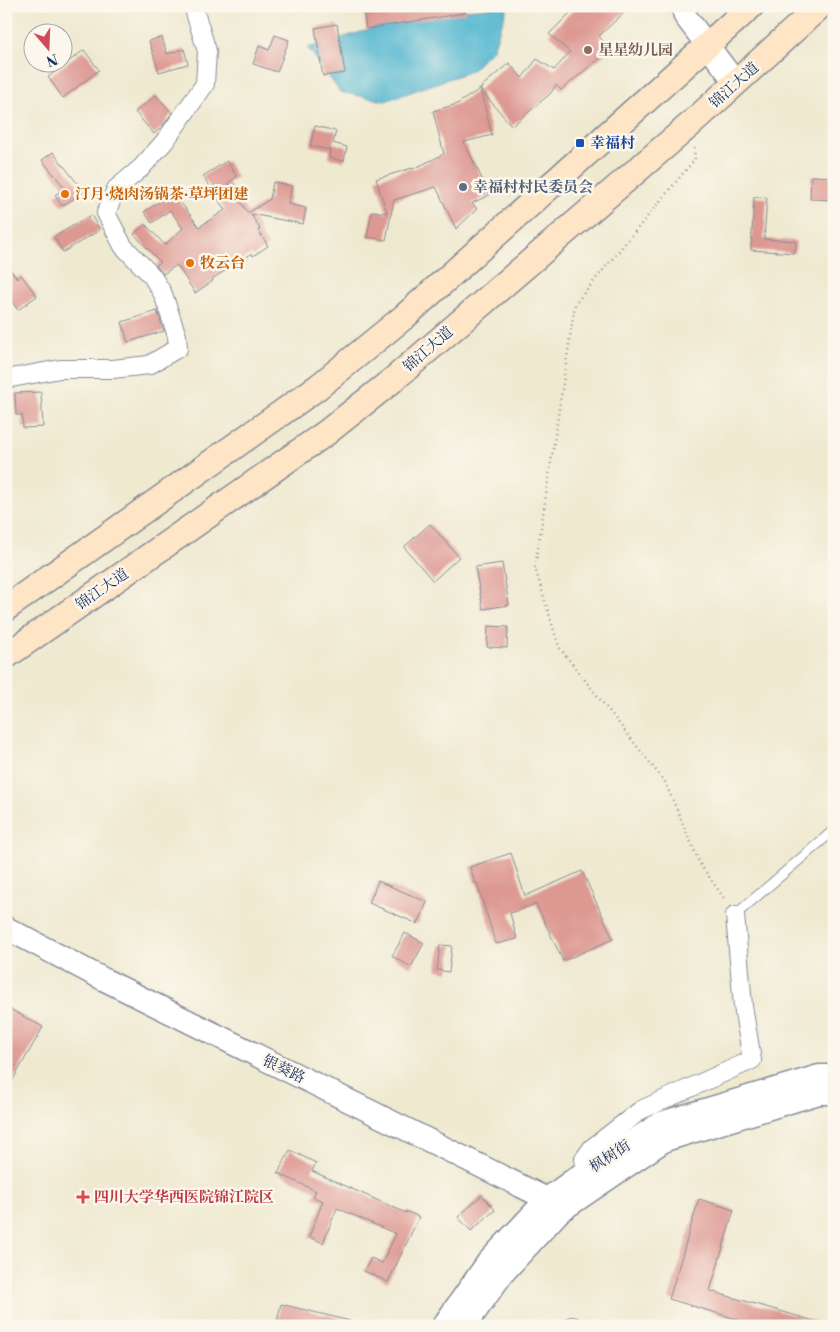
<svg xmlns="http://www.w3.org/2000/svg" width="840" height="1332" font-family="'Libre Bodoni','Noto Serif SC',serif">
<style>
.water{fill:#50b5cf;stroke:#367296}
.building{fill:#dd9892}
.lines{fill:none;stroke-linecap:round;stroke-linejoin:round}
.service-casing{stroke:#858c97;stroke-width:11}
.minor-casing{stroke:#858c97;stroke-width:20}
.tertiary-casing{stroke:#858c97;stroke-width:25}
.secondary-casing{stroke:#858c97;stroke-width:28}
.path{stroke:#858c97;stroke-width:2.5;stroke-dasharray:1 4;stroke-linecap:butt}
.service{stroke:#fff;stroke-width:9}
.minor{stroke:#fff;stroke-width:18}
.tertiary{stroke:#fff;stroke-width:22}
.secondary{stroke:#fee5c5;stroke-width:25}
.education-dot{fill:#8d6e63;stroke:#fbf7ec;stroke-width:2}
.transit-dot{fill:#1a4fb4;stroke:#fbf7ec;stroke-width:2}
.service-dot{fill:#5c6f8a;stroke:#fbf7ec;stroke-width:2}
.food-dot{fill:#e8710a;stroke:#fbf7ec;stroke-width:2}
.health-dot{fill:#e0444e;stroke:#fbf7ec;stroke-width:2}
.labels{text-anchor:middle;stroke-width:5;stroke-linejoin:round;paint-order:stroke}
.education-label{font-size:15px;font-weight:bold;fill:#785e54;stroke:#fbf7ec;text-anchor:start}
.street-label{font-size:15px;fill:#1b2f5e;stroke:#fbf7ec}
.transit-label{font-size:15px;font-weight:bold;fill:#164399;stroke:#fbf7ec;text-anchor:start}
.service-label{font-size:15px;font-weight:bold;fill:#4e5e75;stroke:#fbf7ec;text-anchor:start}
.food-label{font-size:15px;font-weight:bold;fill:#c56008;stroke:#fbf7ec;text-anchor:start}
.health-label{font-size:15px;font-weight:bold;fill:#be3a42;stroke:#fbf7ec;text-anchor:start}
</style>
<rect width="100%" height="100%" fill="#fbf7ec"/>
<filter id="ink" filterUnits="userSpaceOnUse"><feTurbulence type="fractalNoise" baseFrequency=".02" numOctaves="2"/><feDisplacementMap in="SourceGraphic" scale="10" xChannelSelector="R" yChannelSelector="G"/><feConvolveMatrix kernelMatrix="1 2 1 2 8 2 1 2 1" color-interpolation-filters="sRGB"/></filter>
<filter id="wash" filterUnits="userSpaceOnUse"><feTurbulence type="fractalNoise" baseFrequency=".0096" numOctaves="4" result="noise"/><feDisplacementMap in="SourceGraphic" scale="20" xChannelSelector="R" yChannelSelector="G"/><feGaussianBlur stdDeviation="1.12" result="paint"/><feColorMatrix in="noise" values="0 0 0 0 0 0 0 0 0 0 0 0 0 0 0 0 0 1.4 0 .05"/><feComposite in="paint" operator="in"/></filter>
<g filter="url(#wash)">
<rect width="100%" height="100%" fill="#efe9d0"/>
<path class="water" d="M508 6 493 49 471 71 385 101 340 92 308 48 421 14Z"/>
<g id="blocks">
<g class="building">
<path d="M363 6H465V13L366 29Z"/>
<path d="M577 6H631L599 36 610 50 561 90 556 85 550 94 512 126 480 89 482 88 481 87 509 63 522 78 537 59 554 70 570 52 549 34Z"/>
<path d="M337 24 345 73 323 76 315 28Z"/>
<path d="M275 35 289 40 277 72 253 64 259 46 269 50Z"/>
<path d="M162 37 167 54 184 49 188 64 159 72 149 41Z"/>
<path d="M84 50 99 70 63 98 48 77Z"/>
<path d="M480 89 492 135 464 142 490 195 472 203 477 209 456 229 436 187 394 200 386 240 367 237 372 211 387 213 376 179 412 168 413 169 444 154 433 111 457 104Z"/>
<path d="M156 95 172 113 161 128 154 134 135 112Z"/>
<path d="M315 126 336 131 333 143 347 147 344 161 329 158 330 150 310 146Z"/>
<path d="M53 152 84 192 62 206 55 195 65 188 42 160Z"/>
<path d="M227 161 237 177 228 183 248 213 270 199 273 182 292 186 288 204 306 208 303 224 251 214 260 229 258 230 268 246 253 256 251 254 212 279 213 281 195 293 177 265 163 274 156 265 160 262 134 234 145 224 165 245 183 228 170 210 152 223 144 212 173 192 199 227 225 210 203 176Z"/>
<path d="M811 176 834 177V200L810 199Z"/>
<path d="M754 197 767 198 764 239 796 241 795 253 751 250Z"/>
<path d="M91 215 100 230 63 252 54 237Z"/>
<path d="M6 265 17 278 21 275 37 296 18 310 6 294Z"/>
<path d="M157 311 164 331 128 342 122 322Z"/>
<path d="M41 392 43 427 23 428 22 415H16L15 393Z"/>
<path d="M430 524 459 557 433 581 404 547Z"/>
<path d="M502 563 509 605 483 609 475 567Z"/>
<path d="M488 626 508 627 507 648 487 647Z"/>
<path d="M511 853 525 896 582 871 613 939 563 961 536 904 510 913 517 939 496 944 477 883H475L470 867Z"/>
<path d="M378 881 427 902 418 924 369 903Z"/>
<path d="M405 933 424 943 411 967 392 956Z"/>
<path d="M440 945 452 946 449 972 437 970Z"/>
<path d="M6 1007 43 1027 6 1092Z"/>
<path d="M290 1150 316 1163 312 1171 406 1213V1211L419 1217 388 1282 364 1271 371 1258 382 1263 396 1234 337 1208 323 1243 309 1237 323 1201 313 1197 316 1191 278 1173Z"/>
<path d="M482 1195 495 1210 471 1231 458 1217Z"/>
<path d="M699 1199 734 1210 710 1291 818 1322 817 1326H760L669 1299Z"/>
<path d="M281 1304 350 1321 349 1326H276Z"/>
</g>
</g>
</g>
<g filter="url(#ink)">
<use href="#blocks" fill-opacity="0" stroke="#858c97" stroke-width="1"/>
<g class="lines">
<g class="service-casing">
<path id="service" d="M735 915 834 830"/>
</g>
<g class="minor-casing">
<g id="minor">
<path d="M6 379 60 369H113L149 365 178 348 177 336 163 294 152 276 123 246 106 213 116 189 141 168 165 141 205 84 207 51 193 6"/>
<path d="M591 1180 586 1171 584 1159 592 1148 641 1110 752 1060 743 1006 735 915"/>
<path d="M572 1326H573"/>
</g>
</g>
<g class="tertiary-casing">
<g id="tertiary">
<path d="M683 6 685 16 736 83"/>
<path d="M6 928 105 980 547 1199 559 1212"/>
<path d="M443 1326 488 1262 547 1199 586 1171 661 1123 819 1076H834"/>
<path d="M465 1326 503 1273 559 1212 665 1140 819 1093H834"/>
</g>
</g>
<g class="secondary-casing">
<g id="secondary">
<path d="M6 608 318 387 404 317 751 6"/>
<path d="M6 656 326 433 394 379 692 123 820 6"/>
</g>
</g>
<path class="path" d="M694 148 695 159 575 304 535 568 559 647 665 782 700 864 726 901"/>
<use href="#service" class="service"/>
<use href="#minor" class="minor"/>
<use href="#tertiary" class="tertiary"/>
<use href="#secondary" class="secondary"/>
</g>
</g>
<circle class="education-dot" cx="588" cy="50" r="5"/>
<rect class="transit-dot" x="575" y="138" width="10" height="10" rx="2.5"/>
<circle class="service-dot" cx="463" cy="187" r="5"/>
<g class="food-dot">
<circle cx="65" cy="194" r="5"/>
<circle cx="190" cy="263" r="5"/>
</g>
<path class="health-dot" d="M80.5 1189.5h5v5h5v5h-5v5h-5v-5h-5v-5h5z"/>
<g class="labels">
<g class="education-label">
<text x="598" y="55">星星幼儿园</text>
</g>
<g class="street-label">
<text transform="translate(734 85) rotate(-42)" y="5">锦江大道</text>
<text transform="translate(428 349) rotate(-41)" y="5">锦江大道</text>
<text transform="translate(102 589) rotate(-35)" y="5">锦江大道</text>
<text transform="translate(284 1069) rotate(26)" y="5">银葵路</text>
<text transform="translate(610 1156) rotate(-33)" y="5">枫树街</text>
</g>
<g class="transit-label">
<text x="590" y="148">幸福村</text>
</g>
<g class="service-label">
<text x="473" y="192">幸福村村民委员会</text>
</g>
<g class="food-label">
<text x="75" y="199">汀月·烧肉汤锅茶·草坪团建</text>
<text x="200" y="268">牧云台</text>
</g>
<g class="health-label">
<text x="94" y="1202">四川大学华西医院锦江院区</text>
</g>
</g>
<rect width="840" height="1332" fill="none" stroke="#fbf7ec" stroke-width="25"/>
<g transform="translate(48 48) rotate(161)"><circle r="24" fill="#fbf7ec" stroke="#a1a7b3"/>
<path d="M0-4L9 19L0 12L-9 19Z" fill="#d1495b"/>
<text y="-8" font-size="14" font-weight="bold" text-anchor="middle" fill="#1b2f5e">N</text>
</g>
</svg>
